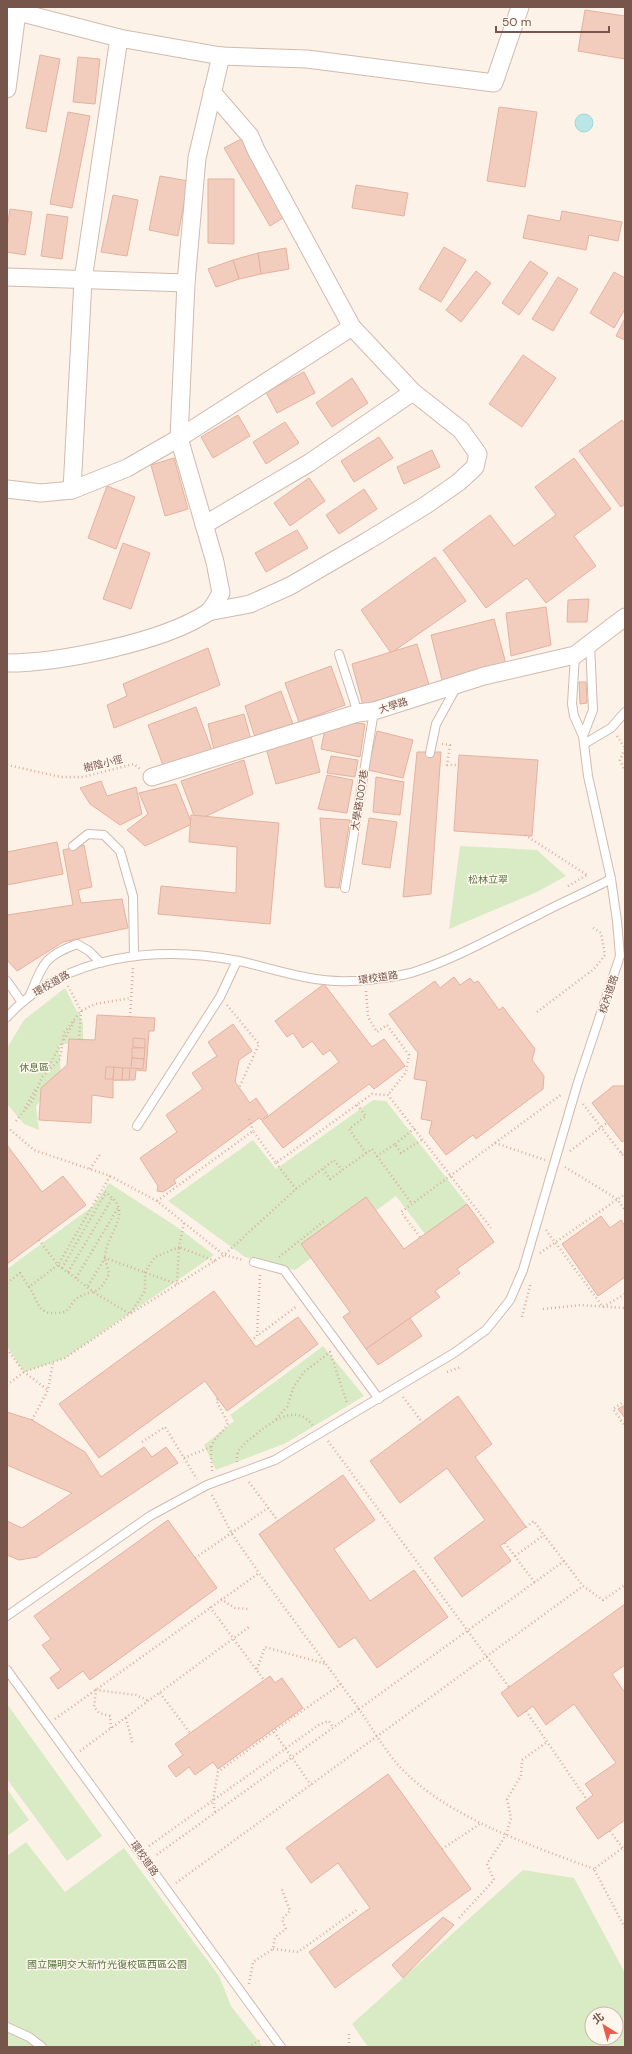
<svg xmlns="http://www.w3.org/2000/svg" width="632" height="2054" font-family="'DM Sans','Noto Sans TC',sans-serif">
<style>
.green{fill:#d9ebc5;fill-rule:evenodd}
.water{fill:#bbe6e7;stroke:#a1d7d9}
.building{fill:#f2cdbe;stroke:#e5b19e}
.lines{fill:none;stroke-linecap:round;stroke-linejoin:round}
.service-casing{stroke:#d1baaf;stroke-width:10}
.minor-casing{stroke:#d1baaf;stroke-width:19}
.path{stroke:#d8b0a1;stroke-width:2.5;stroke-dasharray:1 3;stroke-linecap:butt}
.service{stroke:#fff;stroke-width:8}
.minor{stroke:#fff;stroke-width:17}
.labels{text-anchor:middle;stroke-width:3;stroke-linejoin:round;paint-order:stroke}
.street-label{font-size:10px;fill:#77554b;stroke:#fff6ee}
.park-label{font-size:10px;fill:#577740;stroke:#fff6ee}
</style>
<rect width="100%" height="100%" fill="#fdf2e7"/>
<g class="green">
<path d="M460 846 537 850 566 876 537 892 449 929Z"/>
<path d="M65 988 83 1023V1043L59 1044 61 1077 36 1106 39 1130 24 1124 7 1104V1048L24 1020Z"/>
<path d="M373 1100 386 1101 467 1204 473 1218 434 1246 396 1196 295 1270 245 1257 168 1201 253 1140 276 1169Z"/>
<path d="M109 1183 177 1227 214 1255 65 1358 24 1372 7 1346V1269L93 1206Z"/>
<path d="M323 1346 364 1396 286 1443 216 1470 204 1445 234 1421 230 1415Z"/>
<path d="M7 1704 102 1836 67 1861 7 1779Z"/>
<path d="M7 1789 29 1820 7 1836Z"/>
<path d="M26 1842 65 1892 124 1848 219 1976 231 2006 263 2047H7V1856Z"/>
<path d="M523 1870 574 1878 625 1973V2047H368L352 2024ZM592 2014H616V2038H592Z"/>
</g>
<circle class="water" cx="584" cy="123" r="9"/>
<g class="building">
<path d="M585 10 625 16V59L578 51Z"/>
<path d="M40 55 60 59 46 132 26 128Z"/>
<path d="M78 57 100 59 95 104 73 102Z"/>
<path d="M499 107 537 112 525 187 487 181Z"/>
<path d="M68 112 90 116 72 208 50 204Z"/>
<path d="M241 139 286 216 270 226 224 148Z"/>
<path d="M160 176 188 181 178 236 149 230Z"/>
<path d="M208 179H234V244L208 243Z"/>
<path d="M356 185 408 193 404 216 352 208Z"/>
<path d="M113 195 138 200 127 256 101 252Z"/>
<path d="M10 209 32 212 25 255 7 252V228Z"/>
<path d="M562 211 622 222 618 241 589 235 586 250 523 238 528 215 560 221Z"/>
<path d="M47 214 68 217 62 259 41 256Z"/>
<path d="M444 247 466 260 441 302 419 289Z"/>
<path d="M286 248 289 269 261 274 258 253Z"/>
<path d="M258 253 261 274 239 279 233 260Z"/>
<path d="M233 260 239 279 216 287 208 269Z"/>
<path d="M530 261 548 273 519 315 502 303Z"/>
<path d="M476 271 491 283 461 322 446 310Z"/>
<path d="M614 272 625 278V309L614 328 590 313Z"/>
<path d="M558 277 578 289 553 331 532 319Z"/>
<path d="M625 318V340L616 336Z"/>
<path d="M523 355 556 378 522 427 489 404Z"/>
<path d="M304 372 315 393 277 413 266 392Z"/>
<path d="M352 378 368 403 332 427 316 403Z"/>
<path d="M238 415 250 436 213 458 201 437Z"/>
<path d="M622 420 625 424V504L621 507 579 451Z"/>
<path d="M285 422 299 443 266 464 253 442Z"/>
<path d="M379 437 393 458 354 482 341 461Z"/>
<path d="M432 450 440 467 404 484 397 467Z"/>
<path d="M174 458 188 509 165 516 151 465Z"/>
<path d="M574 458 611 509 574 536 596 566 546 603 527 578 486 608 443 550 490 515 514 546 556 515 535 487Z"/>
<path d="M309 478 325 501 290 526 274 503Z"/>
<path d="M107 486 135 497 116 549 88 538Z"/>
<path d="M364 489 377 509 339 534 326 515Z"/>
<path d="M297 530 308 548 266 572 255 553Z"/>
<path d="M123 543 150 553 131 609 103 599Z"/>
<path d="M435 557 466 601 391 653 361 610Z"/>
<path d="M589 599 587 622H567L568 600Z"/>
<path d="M546 607 551 645 511 656 506 613Z"/>
<path d="M494 619 506 664 442 680 431 635Z"/>
<path d="M417 644 429 685 363 705 352 664Z"/>
<path d="M208 648 220 685 114 728 107 705 127 696 123 684Z"/>
<path d="M331 666 345 705 299 722 285 683Z"/>
<path d="M579 682H586L587 703 580 704Z"/>
<path d="M281 691 293 724 255 737 245 706Z"/>
<path d="M196 707 212 751 164 768 148 725Z"/>
<path d="M244 714 251 740 214 750 208 724Z"/>
<path d="M346 722 365 724 360 757 321 749 325 729Z"/>
<path d="M377 731 413 740 403 778 368 770Z"/>
<path d="M311 736 320 772 276 784 266 748Z"/>
<path d="M417 752H441L431 894 403 897Z"/>
<path d="M459 755 538 760 532 836 454 831Z"/>
<path d="M331 756 358 760 355 777 327 773Z"/>
<path d="M244 760 253 794 196 821 181 781Z"/>
<path d="M327 775 353 780 347 813 318 809Z"/>
<path d="M376 777 404 782 400 815 373 812Z"/>
<path d="M101 781 107 796 136 787 142 814 120 825 90 804 80 788Z"/>
<path d="M176 784 192 824 145 846 127 830 148 814 139 793Z"/>
<path d="M191 815 279 823 270 924 158 914 161 886 236 893 237 847 189 842Z"/>
<path d="M320 818 350 820 339 888 325 887Z"/>
<path d="M369 818 397 822 390 868 362 864Z"/>
<path d="M57 842 63 874 7 885V852Z"/>
<path d="M84 845 92 887 78 890 81 903 122 899 128 928 63 942 17 971 7 960V915L73 905 63 850Z"/>
<path d="M454 977 460 985 470 978 474 983 478 981 499 1010 503 1007 535 1049 532 1060 544 1076 543 1089 476 1139 473 1135 446 1155 429 1133 432 1121 421 1119 427 1081 414 1079 418 1053 389 1014 435 981 440 988Z"/>
<path d="M324 984 372 1047 384 1039 405 1066 374 1089 369 1084 283 1148 262 1121 339 1062 330 1050 323 1055 312 1041 303 1048 293 1033 287 1037 275 1021Z"/>
<path d="M97 1015 155 1018 154 1031H149L146 1071 136 1070 135 1080H113V1098L92 1095 91 1123 39 1120 41 1088 67 1065 69 1039 95 1040Z"/>
<path d="M233 1024 252 1051 239 1060 235 1082 250 1103 256 1098 268 1115 261 1120 259 1118 174 1180 176 1183 163 1192 157 1191 158 1186 140 1158 177 1132 166 1115 203 1089 192 1073 217 1056 208 1042Z"/>
<path d="M133 1038 145 1039V1048L133 1047Z"/>
<path d="M132 1048H145L144 1059 132 1058Z"/>
<path d="M132 1058 144 1059 143 1069 131 1068Z"/>
<path d="M106 1067H114L113 1079H105Z"/>
<path d="M114 1067 123 1068 122 1080H113Z"/>
<path d="M123 1068H130L129 1080H122Z"/>
<path d="M613 1086H625V1140L622 1142 592 1103Z"/>
<path d="M7 1145 42 1192 63 1176 86 1205 7 1264Z"/>
<path d="M366 1197 404 1249 467 1204 494 1242 457 1269 460 1273 435 1291 440 1297 366 1349 343 1317 350 1312 301 1244Z"/>
<path d="M601 1216 610 1228 621 1220 625 1226V1277L598 1296 562 1244Z"/>
<path d="M214 1291 256 1347 298 1317 318 1344 227 1411 205 1381 99 1458 59 1404Z"/>
<path d="M410 1318 422 1336 378 1365 366 1349Z"/>
<path d="M458 1396 492 1444 475 1457 526 1527 500 1546 511 1561 462 1597 434 1558 485 1520 447 1468 400 1503 370 1461Z"/>
<path d="M625 1405V1418L618 1409Z"/>
<path d="M7 1412 32 1420 85 1452 101 1477 144 1447 152 1457 166 1447 178 1463 37 1557 19 1560 7 1555V1521L22 1528 72 1493 7 1465Z"/>
<path d="M343 1475 375 1520 334 1549 370 1601 414 1570 448 1617 377 1668 355 1637 339 1648 259 1534Z"/>
<path d="M168 1520 217 1588 90 1680 83 1671 58 1689 50 1678 61 1670 42 1645 51 1639 34 1616Z"/>
<path d="M625 1604V1665L612 1674 625 1693V1820L598 1839 576 1808 593 1795 585 1784 616 1763 574 1704 546 1725 533 1706 518 1717 501 1693Z"/>
<path d="M270 1676 275 1683 282 1678 303 1708 218 1769 213 1762 195 1775 189 1767 176 1777 168 1766 183 1755 175 1744Z"/>
<path d="M388 1774 471 1889 335 1988 309 1952 370 1908 338 1863 311 1883 286 1848Z"/>
<path d="M443 1917 454 1925 403 1978 392 1965Z"/>
</g>
<g class="lines">
<g class="service-casing">
<g id="service">
<path d="M339 654 358 713"/>
<path d="M583 736 593 710 590 644"/>
<path d="M584 744 611 728 625 712"/>
<path d="M430 753 436 724 457 686"/>
<path d="M73 846 88 834 104 835 120 851 133 896 134 955"/>
<path d="M345 888 374 711"/>
<path d="M7 981 21 1001"/>
<path d="M30 995C43 964 44 956 77 944L89 951 101 963"/>
<path d="M7 1017C65 954 159 945 239 961 275 969 312 983 350 981 365 981 404 976 417 971 459 957 499 934 538 915 562 902 587 892 611 879"/>
<path d="M137 1126 220 997 237 961"/>
<path d="M254 1262 284 1270 379 1399"/>
<path d="M7 1616 150 1516 207 1485 275 1460 454 1353 486 1330 510 1300 523 1270 578 1082 620 956 617 921 611 879 588 776 583 736 574 716 572 704 575 655"/>
<path d="M7 1670 281 2047"/>
<path d="M7 2027 29 2037 42 2047"/>
</g>
</g>
<g class="minor-casing">
<g id="minor">
<path d="M7 9 119 38 221 56 307 59 494 83 520 7"/>
<path d="M7 89 17 12"/>
<path d="M7 277 186 283"/>
<path d="M7 489 41 493 72 490 127 468 179 438 186 283 197 158 221 56"/>
<path d="M72 490 83 280 119 38"/>
<path d="M204 525 309 463 413 392"/>
<path d="M208 612 250 604 290 586 369 540 426 505 459 482 475 467 478 454 461 430 413 392 352 327 256 150 250 136 212 92"/>
<path d="M7 663C59 663 163 642 207 613 213 609 217 599 221 593L215 562 179 438 352 327"/>
<path d="M152 777 358 713 374 711 484 676 575 655 625 617"/>
</g>
</g>
<g class="path">
<path d="M617 736 625 748"/>
<path d="M442 744 450 745 447 765H458"/>
<path d="M625 749 620 760 625 771"/>
<path d="M7 765 61 777H83L134 764 140 769"/>
<path d="M525 835 587 875"/>
<path d="M568 886 587 875"/>
<path d="M68 986 81 1011 79 1040"/>
<path d="M366 991 368 1017 377 1032 387 1025 409 1055 406 1072 388 1095"/>
<path d="M227 1005 259 1044 239 1088"/>
<path d="M537 1012 594 969 605 955 601 933 592 927"/>
<path d="M130 1017 133 967"/>
<path d="M64 1040 75 1020"/>
<path d="M45 1073 61 1044"/>
<path d="M583 1104 625 1158"/>
<path d="M357 1105 366 1116 349 1129 366 1153"/>
<path d="M25 1108 36 1088"/>
<path d="M249 1119 253 1131"/>
<path d="M16 1121 33 1100 42 1077 60 1059 64 1033 81 1011 95 1004 131 998"/>
<path d="M7 1127 34 1150 110 1176 157 1201 224 1255 243 1260"/>
<path d="M495 1143 562 1094"/>
<path d="M395 1144 415 1128"/>
<path d="M570 1151 607 1123"/>
<path d="M621 1153 625 1150"/>
<path d="M377 1156 412 1204"/>
<path d="M276 1163 296 1189"/>
<path d="M565 1167 617 1199 625 1210"/>
<path d="M90 1169 101 1153"/>
<path d="M323 1169 330 1179 372 1149 377 1156 395 1144 401 1153 423 1139"/>
<path d="M110 1176 58 1265 95 1293 130 1314 145 1291V1272L155 1257 179 1247 184 1223"/>
<path d="M157 1201 253 1131 276 1163 372 1094 388 1095 491 1228"/>
<path d="M546 1230 603 1307 625 1294"/>
<path d="M420 1237 401 1212 495 1143 545 1160"/>
<path d="M540 1253 625 1194"/>
<path d="M279 1257 324 1221"/>
<path d="M62 1268 106 1192"/>
<path d="M68 1272 113 1197"/>
<path d="M260 1275 257 1336 297 1306"/>
<path d="M76 1278 118 1208"/>
<path d="M7 1283 20 1273 29 1287 58 1265 39 1240"/>
<path d="M88 1286 105 1258 177 1284 179 1247 215 1261"/>
<path d="M29 1287C37 1297 37 1315 55 1313 57 1313 61 1313 64 1312 71 1309 72 1300 79 1297 98 1287 97 1297 109 1274 108 1268 105 1261 105 1256 108 1229 137 1211 102 1190"/>
<path d="M543 1309 581 1305 625 1308"/>
<path d="M522 1317 531 1282"/>
<path d="M251 1341 257 1336"/>
<path d="M7 1349 24 1372 48 1390"/>
<path d="M447 1372 461 1367"/>
<path d="M7 1385 24 1372 65 1358 130 1314 224 1255 296 1189 334 1160 342 1170"/>
<path d="M403 1397 422 1422"/>
<path d="M625 1401 613 1409 625 1426"/>
<path d="M276 1419 287 1407 294 1386 304 1372 330 1352 347 1403"/>
<path d="M32 1420 48 1390 53 1362"/>
<path d="M328 1441 509 1687"/>
<path d="M142 1442 165 1427 197 1479"/>
<path d="M184 1458 213 1446"/>
<path d="M237 1462C237 1458 237 1453 239 1450 244 1443 253 1437 260 1431 276 1419 298 1404 313 1426"/>
<path d="M212 1471C212 1462 209 1449 214 1441 218 1434 223 1433 228 1423L216 1400 218 1399"/>
<path d="M249 1482 278 1521"/>
<path d="M212 1495 232 1534 259 1573"/>
<path d="M526 1527 534 1521 544 1535"/>
<path d="M505 1543 535 1583"/>
<path d="M515 1556 544 1535 583 1586 603 1600 625 1585"/>
<path d="M195 1558 268 1508"/>
<path d="M564 1561 359 1709C372 1728 384 1749 399 1766 446 1817 530 1845 594 1869"/>
<path d="M221 1599 235 1608 249 1609"/>
<path d="M210 1607 264 1680"/>
<path d="M257 1669 265 1647 326 1664"/>
<path d="M160 1693 190 1733"/>
<path d="M526 1711 587 1800"/>
<path d="M291 1717 292 1718 341 1684"/>
<path d="M126 1718 133 1745"/>
<path d="M55 1719 259 1573 359 1709 155 1856"/>
<path d="M111 1728 110 1716 99 1713 94 1707 96 1690 136 1695 149 1701"/>
<path d="M274 1732 311 1785"/>
<path d="M80 1751 249 1627"/>
<path d="M215 1812 213 1801 218 1772 292 1718"/>
<path d="M610 1831 625 1851"/>
<path d="M149 1846 320 1724 329 1721 333 1727"/>
<path d="M625 1846 594 1869 625 1928"/>
<path d="M442 1849 480 1824"/>
<path d="M176 1883 583 1586"/>
<path d="M459 1918 494 1880 487 1864 506 1835 511 1818 507 1799 521 1776 522 1760 547 1742"/>
<path d="M273 1949 298 1952 358 1909"/>
<path d="M249 1984 253 1962 273 1949 275 1937 286 1929 282 1919 290 1911 281 1887"/>
<path d="M248 2047 262 2039"/>
<path d="M349 2047V2032"/>
</g>
<use href="#service" class="service"/>
<use href="#minor" class="minor"/>
</g>
<g class="labels">
<g class="street-label">
<text transform="translate(393 705) rotate(-18)" y="4">大學路</text>
<text transform="translate(103 763) rotate(-14)" y="4">樹陰小徑</text>
<text transform="translate(359 800) rotate(-81)" y="4">大學路1007巷</text>
<text transform="translate(378 977) rotate(-8)" y="4">環校道路</text>
<text transform="translate(51 983) rotate(-30)" y="4">環校道路</text>
<text transform="translate(608 994) rotate(-72)" y="4">校內道路</text>
<text transform="translate(145 1858) rotate(55)" y="4">環校道路</text>
</g>
<g class="park-label">
<text x="488" y="883">松林立翠</text>
<text x="34" y="1071">休息區</text>
<text x="107" y="1968">國立陽明交大新竹光復校區西區公園</text>
</g>
</g>
<rect width="632" height="2054" fill="none" stroke="#77554b" stroke-width="16"/>
<g transform="translate(604 2026) rotate(323)"><circle r="19" fill="#fff6ee" stroke="#c9b6ad"/>
<path d="M0-3L7 15L0 10L-7 15Z" fill="#e75c4b"/>
<text y="-6" font-size="11" font-weight="bold" text-anchor="middle" fill="#77554b">北</text>
</g>
<path d="M496 26v6h113v-6" fill="none" stroke="#77554b" stroke-width="2"/>
<text x="502" y="26" font-size="12" fill="#77554b" stroke="#fff6ee" stroke-width="3" paint-order="stroke">50 m</text>
</svg>
